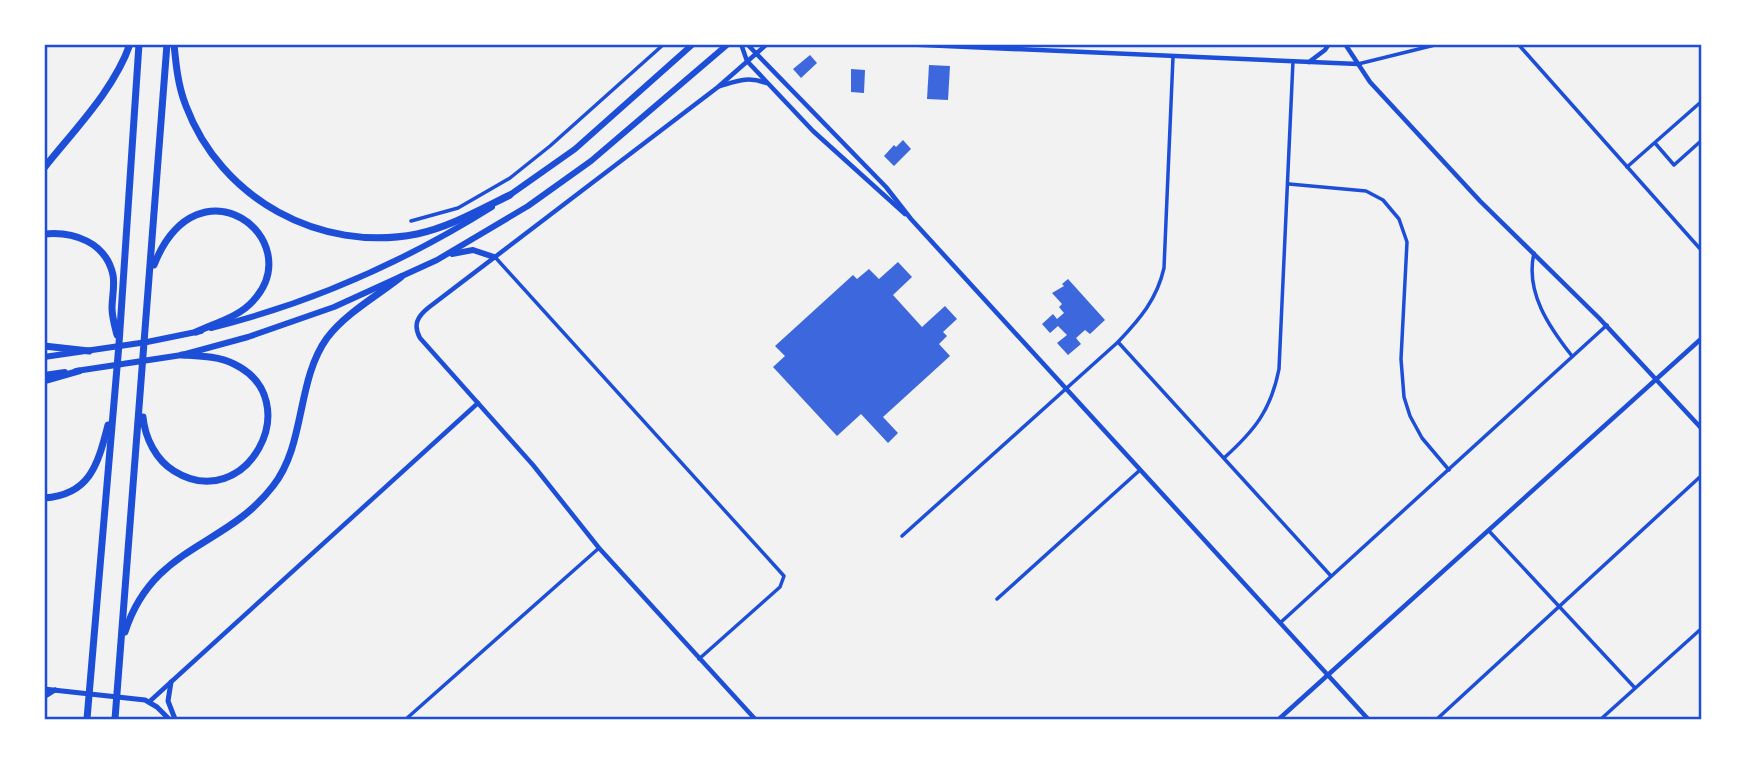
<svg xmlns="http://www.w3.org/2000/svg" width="1746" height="763" font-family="'Roboto Condensed',sans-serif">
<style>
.building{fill:#3d67dc}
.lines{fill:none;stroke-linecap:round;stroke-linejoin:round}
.minor{stroke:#1d4ed8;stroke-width:3.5}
.tertiary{stroke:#1d4ed8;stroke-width:4.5}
.secondary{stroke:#1d4ed8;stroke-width:5}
.trunk{stroke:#1d4ed8;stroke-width:6}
.motorway{stroke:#1d4ed8;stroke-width:7}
.neatline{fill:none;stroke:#1d4ed8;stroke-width:2.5}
</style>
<rect width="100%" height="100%" fill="#f2f2f2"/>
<g class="building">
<path d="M810 55 817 63 801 78 793 69Z"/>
<path d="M929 65 950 66 948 100 927 99Z"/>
<path d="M851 69 865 70 864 93 851 92Z"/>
<path d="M903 140 911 149 894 166 884 156 894 145 896 147Z"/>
<path d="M898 262 912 277 893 295 922 327 945 306 957 319 943 332 947 336 939 344 950 356 883 417 898 433 888 443 861 414 837 436 773 367 785 356 775 346 853 275 857 279 869 269 879 279Z"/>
<path d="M1068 279 1105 320 1090 334 1085 330 1076 338 1081 344 1068 355 1057 343 1067 335 1058 326 1050 333 1042 324 1053 314 1057 319 1064 313 1059 307 1062 304 1052 293 1064 286 1062 284Z"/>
</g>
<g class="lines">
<g class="minor">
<path d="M1518 44 1702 251"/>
<path d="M1358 64 1439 44"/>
<path d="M1655 143 1674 165 1702 140"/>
<path d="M1627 167 1702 101"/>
<path d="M1289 184 1366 191 1383 200 1399 219 1407 242 1401 359 1404 397 1410 416 1422 438 1449 470"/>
<path d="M411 221 458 208 510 178 550 146 664 44"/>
<path d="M1534 253C1525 292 1549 327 1572 356"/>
<path d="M495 257 784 576 780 587 699 659"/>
<path d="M1118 342 1331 576"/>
<path d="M1224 458C1255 430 1271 410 1279 369L1293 61"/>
<path d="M1489 531 1635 688"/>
<path d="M902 536 1118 342C1140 319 1157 299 1164 268L1173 57"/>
<path d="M997 599 1140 470"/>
<path d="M1280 623 1607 325"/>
<path d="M406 719 599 548"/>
<path d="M1437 719 1702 475"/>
<path d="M1601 719 1702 628"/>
</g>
<g class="tertiary">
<path d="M741 44 747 61 813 131 905 214"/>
<path d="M747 44 886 187 911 219 1368 719"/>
<path d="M900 44 1358 64"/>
<path d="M1345 44 1370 82 1480 201 1599 318 1702 429"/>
<path d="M1309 62 1325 50 1329 44"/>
<path d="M720 86C737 81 749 76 766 83"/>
<path d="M149 702 478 403"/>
<path d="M755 719 599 548 533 465 420 338C413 325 417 317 428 308L718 87 767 44"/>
<path d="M1279 719 1702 338"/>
</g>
<g class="secondary">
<path d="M171 682 168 701 175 719"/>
<path d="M44 689 145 700 157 707 169 719"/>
<path d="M44 697 55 690"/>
</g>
<g class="trunk">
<path d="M507 197 575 149 693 44"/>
<path d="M452 254 473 250 494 257"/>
<path d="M211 328C312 303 404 262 492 207"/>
<path d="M44 357 147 342 201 331"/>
<path d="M76 371 182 355 248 337 334 307 437 260 528 206 591 161 728 44"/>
<path d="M44 375 65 372"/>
</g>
<g class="motorway">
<path d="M174 44C176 65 178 86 186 106 221 199 320 253 417 234 450 227 481 209 510 195"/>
<path d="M44 168C74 130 114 90 130 44"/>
<path d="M44 234C73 231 106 242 113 275 115 285 112 298 112 308 112 317 115 327 117 335"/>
<path d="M154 265C198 154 310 239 253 301 239 317 215 323 196 332"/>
<path d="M44 346 89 351"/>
<path d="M44 381 79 371"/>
<path d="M143 417C145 438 156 460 174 471 246 516 309 400 234 364 218 356 199 356 182 355"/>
<path d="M44 498C91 495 98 463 108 425"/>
<path d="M125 632C153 545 226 548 273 486 306 444 296 381 327 338 346 313 377 296 401 277"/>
<path d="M87 719 119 344 139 44"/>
<path d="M115 719 167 44"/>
</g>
</g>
<rect width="1746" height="763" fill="none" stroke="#ffffff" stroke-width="91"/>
<rect x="46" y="46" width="1654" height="672" class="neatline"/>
</svg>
